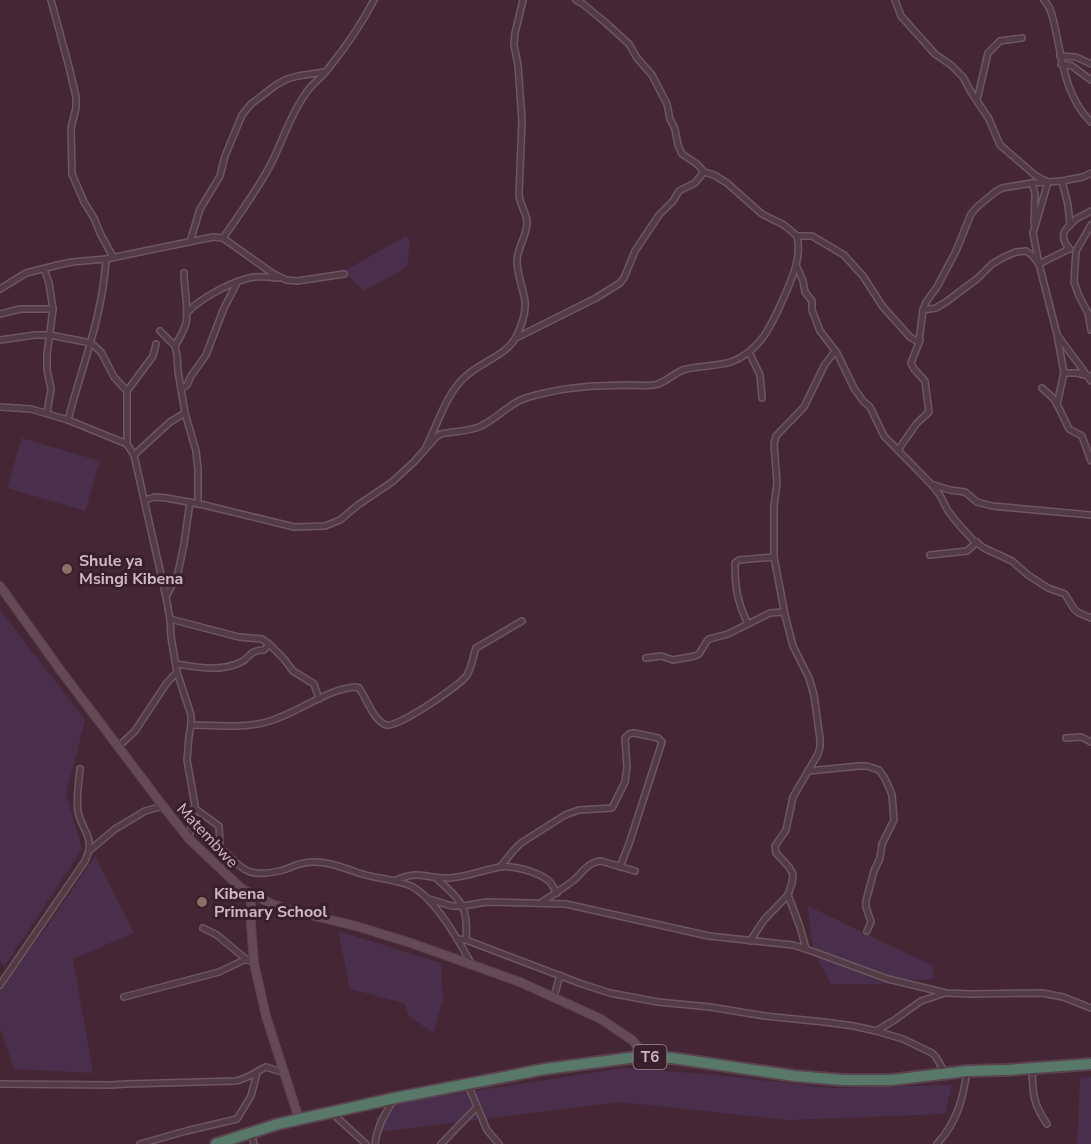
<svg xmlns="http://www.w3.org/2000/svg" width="1091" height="1144" font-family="'Nunito Sans',sans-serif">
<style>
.green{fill:#492f4c}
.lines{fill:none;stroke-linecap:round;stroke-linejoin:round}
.street-casing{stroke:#6d5661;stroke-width:8}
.secondary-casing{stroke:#59424c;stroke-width:10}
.highway-casing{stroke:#5a424e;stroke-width:14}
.street{stroke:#533b46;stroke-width:5}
.secondary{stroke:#664956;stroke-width:8}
.highway{stroke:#58796a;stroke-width:10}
.education-dot{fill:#8d6e63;stroke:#391f2b;stroke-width:2}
.labels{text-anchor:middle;stroke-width:6;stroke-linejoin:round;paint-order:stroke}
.shield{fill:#391f2b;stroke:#a18a94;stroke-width:1.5}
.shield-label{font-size:15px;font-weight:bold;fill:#cdb8c1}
.poi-label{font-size:16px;font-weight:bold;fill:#cdb8c1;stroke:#391f2b;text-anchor:start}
.street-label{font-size:16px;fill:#cdb8c1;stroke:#391f2b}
</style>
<rect width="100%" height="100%" fill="#442635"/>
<g class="green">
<path d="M406 236 410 241 407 267 364 291 344 271Z"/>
<path d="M22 438 100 461 85 511 7 488Z"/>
<path d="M0 610 85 720 66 794 82 849 4 967 0 960Z"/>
<path d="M95 856 134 933 73 959 93 1073 14 1069 0 1028V990L55 915Z"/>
<path d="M808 906 933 966V979L878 984H831L813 950Z"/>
<path d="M338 931 441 963 443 1000 433 1033 408 1015 404 1003 350 989Z"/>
<path d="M623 1068 706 1074 832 1088 952 1085 945 1114 788 1120 620 1102 379 1132 375 1118 392 1104Z"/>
<path d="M1091 1077V1144H1077L1080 1078Z"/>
</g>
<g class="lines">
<g class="street-casing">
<g id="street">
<path d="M51 0 69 67 76 97V108L71 128 72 174 84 202 94 218 100 233 113 257"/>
<path d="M895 0 901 16 935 54 951 65 963 77 971 92 989 119 1000 145 1036 176 1048 182 1033 233 1039 264 1057 334 1064 373 1057 404"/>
<path d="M1044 0 1049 7 1052 15C1062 51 1062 94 1091 122"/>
<path d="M1060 56 1076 57 1091 64"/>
<path d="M1061 64 1072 66 1091 80"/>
<path d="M977 100 988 53 1000 41 1022 38"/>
<path d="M1062 181 1068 205 1070 225C1068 227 1066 229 1065 231 1061 237 1066 246 1070 249"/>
<path d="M1032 183 1035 194 1034 223"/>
<path d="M1070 225 1076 219 1091 211"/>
<path d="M1091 225 1076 251 1074 282 1079 296 1088 313 1091 330"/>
<path d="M797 236H812L844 255 863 276 883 307 910 337 915 340 919 341 923 310 926 302 937 287 956 251 971 214 977 207 995 192 1002 188 1032 183 1062 181 1083 177 1091 173"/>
<path d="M223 238C240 214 257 190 271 164 283 140 290 115 306 93 312 84 321 78 328 69 345 48 361 25 374 0"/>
<path d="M190 242 200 209 220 176 225 156 242 115 251 104 276 85 287 79 298 76 324 72"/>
<path d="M797 267 803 281 805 292 812 301V310L820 331 837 353 854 388 863 401 870 407 884 436 932 485 940 495 948 511 960 526 974 541 984 548 1012 561 1028 575 1048 588 1065 594 1074 609 1079 613 1091 618"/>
<path d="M44 269 49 283 53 309 47 354V370L51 389 47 413"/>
<path d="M0 289 26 273 58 265 72 262 106 259 213 237 223 238 272 273 286 280 297 281 344 274"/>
<path d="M923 310 936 308 946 302 978 278 992 264 1004 257 1016 252 1026 251 1032 255 1039 264 1069 249"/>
<path d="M187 313C200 298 234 280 254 277 262 276 270 277 278 278"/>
<path d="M0 314 20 309H53"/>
<path d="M160 331 175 346 177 355 178 371 185 413 196 451 198 470V504"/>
<path d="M1058 336 1091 381"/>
<path d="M516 338 596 298 620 283 624 278 635 251 659 215 673 201 679 191 695 183 704 172"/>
<path d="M0 340 35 335H50L91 343 101 352 114 377 127 391"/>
<path d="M175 346C179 339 184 331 186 323 189 311 184 287 184 273"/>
<path d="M749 352 760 375 762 398"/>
<path d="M1064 373H1077L1089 376"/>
<path d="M1042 388 1054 399 1057 404 1069 429 1082 436 1091 461"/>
<path d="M181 389 187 385 191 376 206 355 224 308 237 283"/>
<path d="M0 407 31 409 68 420 127 444 134 455 166 597 170 619 171 637 177 672 191 715V725L189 736 187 760 195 805 189 839"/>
<path d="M68 420C82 366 103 315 106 259"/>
<path d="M127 444V391L153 356 156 344"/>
<path d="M426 447C438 424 446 393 466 376 481 362 507 355 516 337 521 327 526 312 525 301 523 288 517 275 517 261 517 247 528 235 527 221 526 212 520 205 519 195L522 121 518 65 514 45 515 33 523 0"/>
<path d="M898 450 917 423 929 412 925 381 914 369 911 363 920 340"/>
<path d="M134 455 170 422 185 413"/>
<path d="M934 485 950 490 965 492 977 502 992 506 1091 515"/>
<path d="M145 500 155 497 167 498 204 505 294 527 325 526 340 520 358 505 392 482 414 462 436 437 441 434C454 431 469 432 481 426 494 420 503 410 515 403 523 398 535 395 545 393 572 386 599 386 627 385 636 385 645 386 654 385 665 384 674 372 686 369 700 366 717 366 731 362 761 351 772 324 784 297 792 278 802 258 797 236L784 225 762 214 727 183 714 175 704 172 697 164 682 154 678 145 675 129 670 119 667 104 652 75 637 58 629 44 606 23 583 4 576 0"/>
<path d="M930 555 967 551 977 542"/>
<path d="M166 597 178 573 184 544 190 502"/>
<path d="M170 619 239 637 262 639 269 644 284 659 293 671 314 684 319 699"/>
<path d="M748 624C737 601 735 588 735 563L739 560 774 557"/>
<path d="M646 658 661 656 673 660 695 656 699 654 707 641 709 639 728 634 770 613 784 612"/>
<path d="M176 664C197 667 219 672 239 663 252 658 246 651 264 650L269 644"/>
<path d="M191 725C218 725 244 729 270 721 300 712 324 690 355 687L359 688C367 699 373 720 386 725 396 729 461 685 467 675 472 667 473 656 476 648L522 621"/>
<path d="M1066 738 1081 737 1091 742"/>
<path d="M118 747 135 731 166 684 177 672"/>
<path d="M808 771 859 766H867L879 770 884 777 888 785 892 795 894 820 882 844 880 858 874 871 866 901V907L871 922 867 931"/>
<path d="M194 808 219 826 220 847C243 870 248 879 283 870 290 868 297 864 304 863 324 859 344 868 362 874 378 879 396 879 411 886 435 898 459 941 472 965"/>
<path d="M90 850 115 829 145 811 163 806"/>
<path d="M501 866 513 851 521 843 565 815 579 810 612 808 625 782 627 767 625 738 629 734 634 733 658 738 662 742 629 844 620 867"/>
<path d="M436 878C460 900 469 905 466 940"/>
<path d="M395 881C415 869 428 879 450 878 467 877 483 870 500 867 514 865 538 872 549 881 552 884 554 888 557 893"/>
<path d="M788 895 800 927 806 949"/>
<path d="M429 899 452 906H463L486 902 566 904 709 936 793 945 806 949 888 979 946 993 972 994 1042 993 1063 997 1091 1008"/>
<path d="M542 902C552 895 564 888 574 880 583 872 588 862 601 861L635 871"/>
<path d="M203 928 217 935 247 960"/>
<path d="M457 939 466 940 582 984 610 993 658 1002 710 1007 765 1016 824 1022 854 1026 876 1031 903 1039 932 1053 936 1057 945 1073"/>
<path d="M750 941 764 920 788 895 792 883 793 874 789 867 776 853 775 846 786 830 793 797 818 754 820 747V739L814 695 809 678 793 646 785 615 774 557V506L777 483 774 444 776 436 804 407 824 366 835 351"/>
<path d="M0 985 85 861C96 837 83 833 78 812 76 798 79 782 80 769"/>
<path d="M124 997 219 972 244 960H248L254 963"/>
<path d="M554 997 560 975"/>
<path d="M876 1031 893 1021 921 1001 945 993"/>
<path d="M1032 1068C1033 1093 1032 1102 1047 1124"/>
<path d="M0 1084 111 1085 127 1084 236 1081C249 1078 255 1072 266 1067L285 1073"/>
<path d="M468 1085 487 1130 499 1144"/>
<path d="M332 1113 366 1144"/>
<path d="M251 1132 254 1144"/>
<path d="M140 1144 186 1131 237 1119 251 1096 257 1073"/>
<path d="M375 1144C377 1126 385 1114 394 1099"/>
<path d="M441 1144 477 1107"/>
<path d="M937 1144C957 1122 963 1099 967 1071"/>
</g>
</g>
<g class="secondary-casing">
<g id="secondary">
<path d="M0 586 61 671 163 806 189 839 242 889 272 904 289 910 356 926 411 943 520 982 601 1019 632 1040 647 1057"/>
<path d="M251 894V925L254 963 266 1016 299 1119"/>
</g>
</g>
<g class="highway-casing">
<path id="highway" d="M216 1144 278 1124 395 1098 545 1069 637 1057 672 1058 795 1076 843 1080H891L967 1071 1006 1070 1091 1064"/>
</g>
<use href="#street" class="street"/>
<use href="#secondary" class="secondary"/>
<use href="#highway" class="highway"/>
</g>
<g class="education-dot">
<circle cx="67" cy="569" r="6"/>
<circle cx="202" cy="902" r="6"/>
</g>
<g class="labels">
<rect class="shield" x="633.5" y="1045" width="33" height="24" rx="4.5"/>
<g class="shield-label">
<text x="650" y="1062">T6</text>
</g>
<g class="poi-label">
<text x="79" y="566">Shule ya<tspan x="79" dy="18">Msingi Kibena</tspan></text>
<text x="214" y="899">Kibena<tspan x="214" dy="18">Primary School</tspan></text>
</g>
<g class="street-label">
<text transform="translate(208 835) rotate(47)" y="6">Matembwe</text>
</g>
</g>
</svg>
